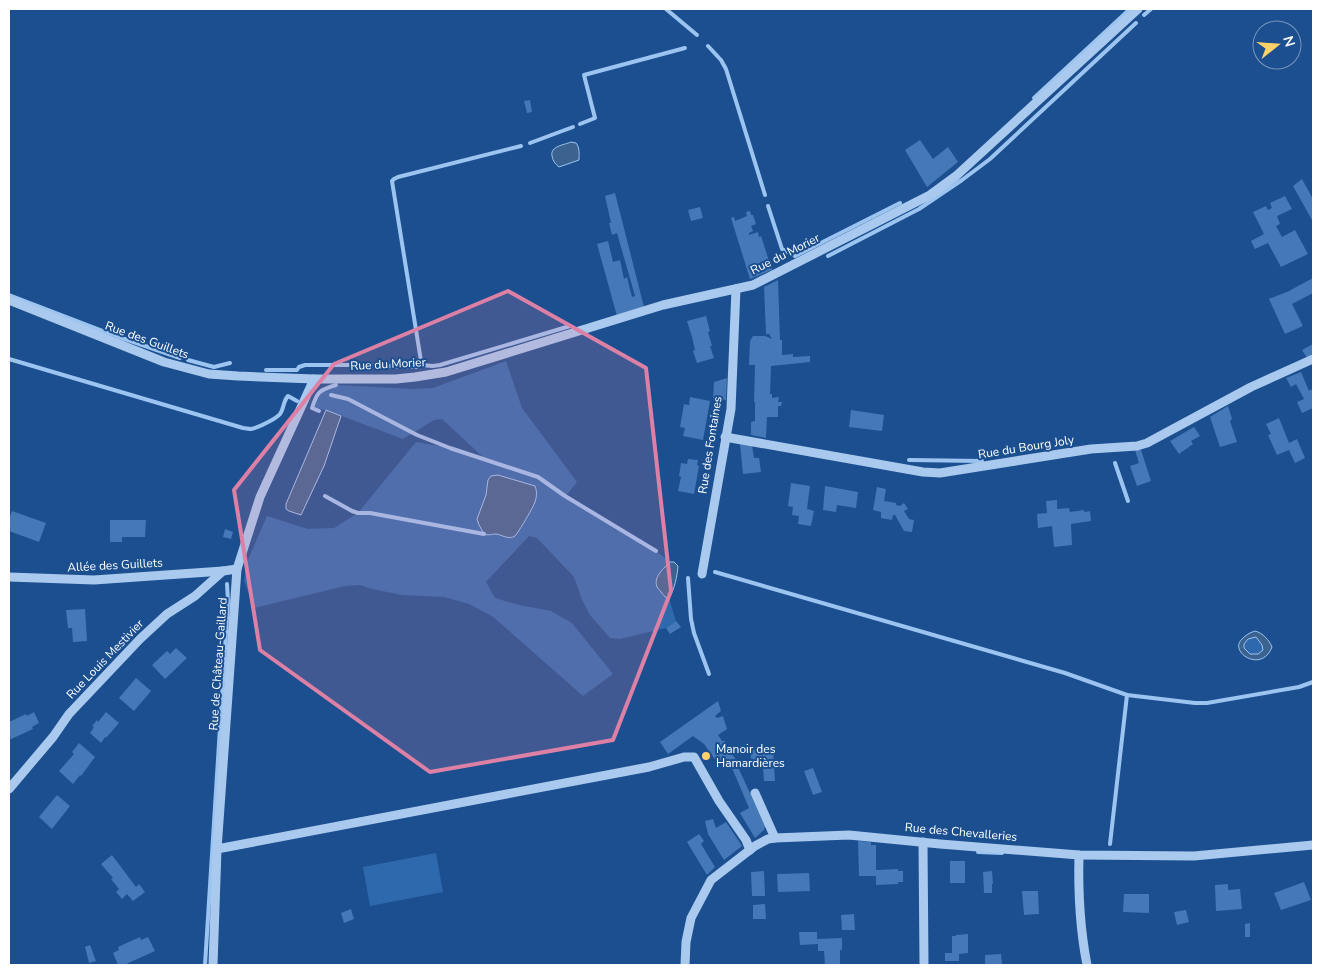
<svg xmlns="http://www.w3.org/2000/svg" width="1322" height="974" font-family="'Nunito Sans',sans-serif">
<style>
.green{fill:#2e69ad}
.water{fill:#3c6290;stroke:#9cc4f0;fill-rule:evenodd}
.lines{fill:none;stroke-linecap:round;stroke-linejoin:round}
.stream{stroke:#9cc4f0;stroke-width:4}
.building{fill:#4478b7}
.minor{stroke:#a9c9ee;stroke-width:9}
.marked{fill:#dd80a5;fill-opacity:0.2;stroke:#dd80a5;stroke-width:4;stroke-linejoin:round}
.poi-dot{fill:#ffd166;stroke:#1b4f8f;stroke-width:2}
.labels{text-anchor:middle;stroke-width:4;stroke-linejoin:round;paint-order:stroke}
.street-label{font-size:12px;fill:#fff;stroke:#1b4f8f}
.poi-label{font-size:12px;fill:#fff;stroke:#1b4f8f;text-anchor:start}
</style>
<rect width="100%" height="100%" fill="#1b4f8f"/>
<g class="green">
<path d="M506 361 522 408 577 482 566 496 656 551 670 562C664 568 653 577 657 587 659 590 663 594 665 597L669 598 676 621 666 628 620 639 610 638 590 615 582 600 574 577 537 538 529 536 486 582 495 598 519 605 551 611 572 623 613 674 583 696 492 616 469 604 444 597 402 595 372 589 360 585 345 586 254 608 244 581 247 562 267 516 308 529 334 528 358 513 416 442 450 448 485 459 442 419 434 420 403 439 326 410 312 408C317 392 319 390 336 385L414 389 433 388Z"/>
<path d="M1256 637 1262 645 1263 650 1258 654H1250L1244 648V644L1248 639Z"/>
<path d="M436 853 443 892 370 906 363 867Z"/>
</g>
<g class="water">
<path d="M571 142 576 143C580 148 579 154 579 160L559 167C555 164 553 161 552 156 550 146 564 145 571 142Z"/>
<path d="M326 410 341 416 324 466 301 515 289 511 286 509V504Z"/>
<path d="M498 475 535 486C537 491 537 496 535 502 534 506 518 533 515 536 509 540 502 535 496 534 491 534 489 536 484 534L479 525 477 519 486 495 488 480 491 476Z"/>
<path d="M670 562H674L678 566C677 577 675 588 669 598L665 597C663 594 659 590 657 587 653 577 664 568 670 562Z"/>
<path d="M1255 631C1263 633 1269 640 1272 647 1262 674 1228 652 1242 639 1246 635 1249 633 1255 631ZM1256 637 1262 645 1263 650 1258 654H1250L1244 648V644L1248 639Z"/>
</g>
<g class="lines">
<g class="stream">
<path d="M666 9 697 35"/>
<path d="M1144 15 1151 9"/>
<path d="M708 46 721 60 726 69 765 195"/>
<path d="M1034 98 1130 9"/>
<path d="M580 124 595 118 584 75 685 48"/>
<path d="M530 143 573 127"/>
<path d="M768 206 782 249 795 256 900 203"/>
<path d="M828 256 919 209 962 180 990 159 1136 23"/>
<path d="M9 295 116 336 180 358"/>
<path d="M9 359 243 428C246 428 248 429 251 429 257 428 276 419 280 414 284 409 283 401 288 396L297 401"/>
<path d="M188 360 214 367 230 363"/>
<path d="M420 365 433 366 440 365 570 326"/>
<path d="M266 370H297L299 367 305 365H356L416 367 420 365 421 361 392 181 394 179 398 177 521 146"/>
<path d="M331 395 348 399 417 435 450 448 538 477 565 496 656 551"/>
<path d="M319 411 312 408C317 392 319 390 336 385"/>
<path d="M909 460 982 461"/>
<path d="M1115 463 1128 501"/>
<path d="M325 496 352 511 358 513H370L484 534"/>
<path d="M715 572 1065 673 1127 695 1195 703H1207L1299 687 1313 682"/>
<path d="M688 578 691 619 694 633 709 674"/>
<path d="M1110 844 1127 695"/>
<path d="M978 852 1002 853"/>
<path d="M205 965 228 601 227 584"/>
</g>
</g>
<g class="building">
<path d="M530 100 532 112 527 113 524 101Z"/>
<path d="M920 140 933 159 948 147 958 162 927 187 905 150Z"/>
<path d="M1302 179 1313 199V220H1312L1293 186Z"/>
<path d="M615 193 644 307 617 316 597 244 608 241 613 262 620 260 624 279 627 277 632 297 635 296 617 233 612 235 609 223H611L605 196Z"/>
<path d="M1285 196 1292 209 1277 216 1280 224 1276 226 1282 237 1295 230 1308 254 1281 267 1268 243 1255 249 1251 241 1264 234 1253 212 1266 206 1268 210 1272 208 1270 203Z"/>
<path d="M700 207 703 218 691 221 688 210Z"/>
<path d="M750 211 751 215H753L756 224 751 226 753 231 749 233V235L758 232 759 237 761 236 772 270 750 279 731 218 734 217 735 221 747 216 746 212Z"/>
<path d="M1313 278V293L1292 304 1303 326 1285 334 1269 299 1287 292Z"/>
<path d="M778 280 780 340H782V355L793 354V357L810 356V362L771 366 770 394H772V398L779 397 778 402H782L781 406H778V417H767L766 438 751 435V422L755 421V402H754L755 365H749L750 341 753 336H765L772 339 769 334H766L764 287Z"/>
<path d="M706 316 710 331 708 332 712 346H710L714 358 697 363 693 351 695 350 692 337 687 321Z"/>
<path d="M1313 344V354L1307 358 1302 350Z"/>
<path d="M1301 372 1309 391 1311 389 1313 393V408L1302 413 1297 402 1304 399 1296 384 1291 387 1286 378Z"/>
<path d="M727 378 726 400 713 399 714 382Z"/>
<path d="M690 397 710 401 703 440 683 436 685 428 680 427 684 404 689 405Z"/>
<path d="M1228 406 1232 419 1230 421 1237 442 1220 447 1210 417Z"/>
<path d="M851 410 884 415 882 431 849 427Z"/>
<path d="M1279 418 1289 443 1297 439 1305 458 1295 463 1289 450 1277 455 1268 435 1271 434 1266 424Z"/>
<path d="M1194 427 1200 436 1191 441 1193 444 1179 454 1170 441Z"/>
<path d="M740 444 752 445 754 458H759L761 472 743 474Z"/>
<path d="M1135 450H1141L1151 481 1137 486 1130 466 1139 463Z"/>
<path d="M688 459 698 460 697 465 699 466 694 494 678 491 681 477 679 476 681 463 687 464Z"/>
<path d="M791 483 810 486 807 509 814 511 811 526 798 524 799 516 792 515 793 507 788 506Z"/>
<path d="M825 486 858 492 856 508 837 505 836 512 823 510Z"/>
<path d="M877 487 886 489 884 501 896 503V505L900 506 904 503 908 509 904 511 909 519 914 520 912 532 904 531 895 515H893L892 520 881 518V512L873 510Z"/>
<path d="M1057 500V509L1069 508 1070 512 1084 510V512L1090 511 1091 521 1071 524 1072 545 1054 547 1052 526 1038 528 1037 514 1047 513 1046 501Z"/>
<path d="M12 511 46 523 39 542 9 531V519Z"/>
<path d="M110 520H146L145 537H122V542H110Z"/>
<path d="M225 529 233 532 231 539 223 537Z"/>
<path d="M85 609 87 641 73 642 72 628H68L66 610Z"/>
<path d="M676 621 681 627 670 634 666 628Z"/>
<path d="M176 648 187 658 165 679 152 665 167 651 170 654Z"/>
<path d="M136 678 151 691 134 711 119 698Z"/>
<path d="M718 701 721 711 715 716 717 718 723 716 727 729 718 735 722 741H725V745L735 758 738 767 765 826 764 830 755 838 740 813 749 808 729 761 719 765 704 744 693 736 668 754 660 742Z"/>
<path d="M34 712 39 723 32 727 33 729 9 740V722L26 714 27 716Z"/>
<path d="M106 712 119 723 106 738 105 737 101 743 90 733 94 727 92 726 97 720 98 722Z"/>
<path d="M79 743 95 757 81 776 80 775 73 784 59 771 74 754 72 752Z"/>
<path d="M773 748 775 781H764L763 766 752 767 750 750Z"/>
<path d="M813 768 822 792 813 795 804 771Z"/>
<path d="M57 795 70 806 52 829 39 817Z"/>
<path d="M713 819 716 828 726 822 742 846 724 860 708 834 705 821Z"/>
<path d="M699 834 704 841 701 844 715 867 707 875 687 842Z"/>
<path d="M858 841 871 842V845H876V870L898 869V871H903V882H898V884L876 885V876H859Z"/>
<path d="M112 855 136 887 139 884 145 892 133 901 127 894 122 899 116 892 119 889 111 879 113 878 101 864Z"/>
<rect x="950" y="861" width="15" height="22"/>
<path d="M764 871 765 896H752L751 872Z"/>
<path d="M992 871 993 884H992V893H984L983 872Z"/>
<path d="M809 873 810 891 778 892 777 874Z"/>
<path d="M1304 882 1311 900 1281 910 1274 893Z"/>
<path d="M1228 884V890L1240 889 1242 909 1216 911 1215 885Z"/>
<path d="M1022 891H1038L1039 914 1024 915Z"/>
<path d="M1124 894H1149V913L1123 912Z"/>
<path d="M765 904 766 919H753V905Z"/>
<path d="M351 909 354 919 344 923 341 913Z"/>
<path d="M1186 910 1189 922 1177 925 1174 912Z"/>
<path d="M854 914 855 930H842L841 915Z"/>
<path d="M1250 923V937H1245V924Z"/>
<path d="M799 932H817V939L842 938V950H840V965H825L824 951H818V944L800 945Z"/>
<path d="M968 934V953L959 954V961H945V953H952V936H956V935Z"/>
<path d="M140 937 141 940 148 937 155 951 124 965H118L113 953 119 950 118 947Z"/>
<path d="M90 945 96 961 89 963 85 947Z"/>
<path d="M1001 954 1002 965H985V955Z"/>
</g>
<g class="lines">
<g class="minor">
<path d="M9 300 164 362 209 374 238 376 314 379H396L415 377 446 372 663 305 753 285 930 195 956 176 1138 9"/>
<path d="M725 437 923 472 940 473 1091 449 1137 446 1147 443 1251 387 1313 359"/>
<path d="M702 574 731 409 736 289"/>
<path d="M9 577 94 580 223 571"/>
<path d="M9 789 53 737 69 714 140 639 167 614 195 596 223 571 237 569"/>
<path d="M755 793 775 838"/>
<path d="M923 842 924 965"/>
<path d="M217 849 649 767 684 757H694L719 801 746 840 750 850"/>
<path d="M1079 855C1078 892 1080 929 1087 965"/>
<path d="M213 965 217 849 237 569 260 497 314 379"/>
<path d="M685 965 686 942 691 918 711 880 755 846 768 839 775 838 849 835 940 844 1079 855 1194 856 1313 845"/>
</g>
</g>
<path class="marked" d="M508 291 646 368 671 591 613 740 430 772 260 650 234 490 334 364Z"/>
<circle class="poi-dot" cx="706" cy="756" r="5"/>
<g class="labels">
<g class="street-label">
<text transform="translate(785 254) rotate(-27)" y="4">Rue du Morier</text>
<text transform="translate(147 340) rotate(20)" y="4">Rue des Guillets</text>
<text transform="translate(388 364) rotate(-3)" y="4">Rue du Morier</text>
<text transform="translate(710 445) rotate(-81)" y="4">Rue des Fontaines</text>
<text transform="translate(1026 447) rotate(-9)" y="4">Rue du Bourg Joly</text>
<text transform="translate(115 565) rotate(-3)" y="4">Allée des Guillets</text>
<text transform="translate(105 659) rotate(-46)" y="4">Rue Louis Mestivier</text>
<text transform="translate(218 664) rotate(-86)" y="4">Rue de Château-Gaillard</text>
<text transform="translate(961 832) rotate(5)" y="4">Rue des Chevalleries</text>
</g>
<g class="poi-label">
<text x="716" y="753">Manoir des<tspan x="716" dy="14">Hamardières</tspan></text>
</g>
</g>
<rect width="1322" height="974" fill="none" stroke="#ffffff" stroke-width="20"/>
<g transform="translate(1277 45) rotate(73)"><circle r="24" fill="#1b4f8f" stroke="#7695bc"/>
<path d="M0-4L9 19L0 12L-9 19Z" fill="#ffd166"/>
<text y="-8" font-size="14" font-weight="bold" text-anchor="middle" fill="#ffffff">N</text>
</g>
</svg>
